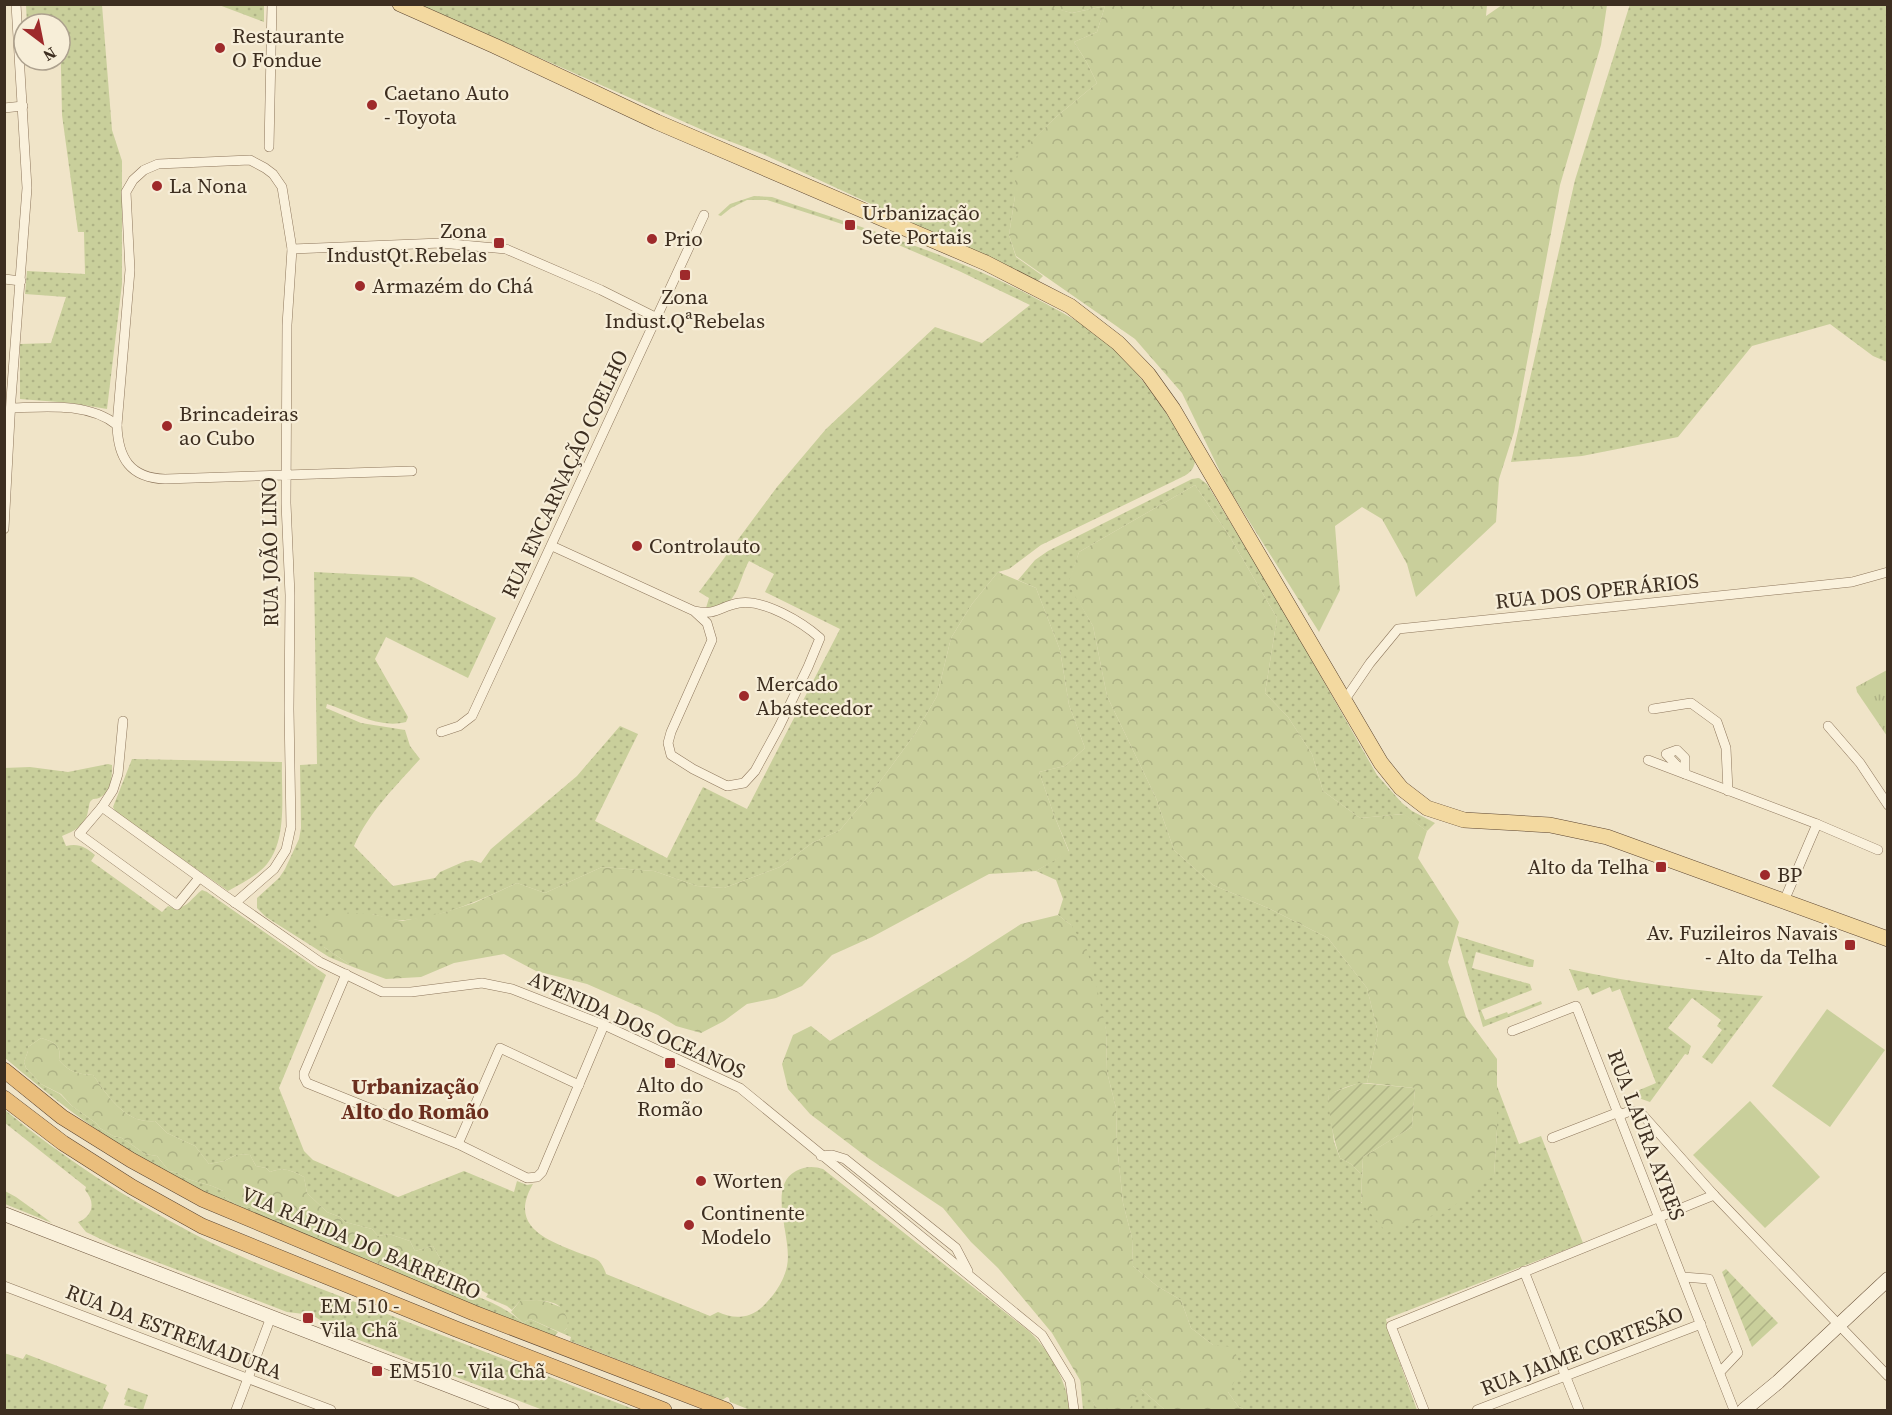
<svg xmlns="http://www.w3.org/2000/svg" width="1892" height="1415" font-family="'Source Serif 4',serif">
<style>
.grass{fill:url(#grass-dots)}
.forest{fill:url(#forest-crowns)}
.park{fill:url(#park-tufts)}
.garden{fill:url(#garden-furrows)}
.pitch{fill:#c9cf9b}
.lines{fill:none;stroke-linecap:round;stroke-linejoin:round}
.minor-casing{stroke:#8d765c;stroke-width:10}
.secondary-casing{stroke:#6f573f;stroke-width:15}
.primary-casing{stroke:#5b4430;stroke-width:16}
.trunk-casing{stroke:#5b4430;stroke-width:16}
.minor{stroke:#faf1dc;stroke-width:9}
.secondary{stroke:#faf1dc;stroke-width:14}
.primary{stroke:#f3d9a0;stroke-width:15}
.trunk{stroke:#eabe7c;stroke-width:15}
.poi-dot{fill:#9e2a2b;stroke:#f7eed8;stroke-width:2}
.labels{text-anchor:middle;stroke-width:4.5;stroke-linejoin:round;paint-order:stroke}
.poi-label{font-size:21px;fill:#3d2e20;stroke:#f7eed8;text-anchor:start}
.street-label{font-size:21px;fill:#3d2e20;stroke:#f7eed8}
.neighbourhood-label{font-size:22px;font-weight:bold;fill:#6b2e1e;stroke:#f7eed8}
</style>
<defs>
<pattern id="grass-dots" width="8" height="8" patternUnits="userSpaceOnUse" patternTransform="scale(1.5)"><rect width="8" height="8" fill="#c9cf9b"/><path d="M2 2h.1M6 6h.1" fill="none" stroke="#aeb285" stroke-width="1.8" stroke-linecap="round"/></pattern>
<pattern id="forest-crowns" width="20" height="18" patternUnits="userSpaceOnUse" patternTransform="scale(1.5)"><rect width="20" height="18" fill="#c9cf9b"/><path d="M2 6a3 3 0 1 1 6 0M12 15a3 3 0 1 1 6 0" fill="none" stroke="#aeb285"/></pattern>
<pattern id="park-tufts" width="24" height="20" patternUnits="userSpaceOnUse" patternTransform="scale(1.5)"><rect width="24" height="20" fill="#c9cf9b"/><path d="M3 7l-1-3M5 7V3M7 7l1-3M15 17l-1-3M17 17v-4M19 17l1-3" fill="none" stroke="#aeb285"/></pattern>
<pattern id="garden-furrows" width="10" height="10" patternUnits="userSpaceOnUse" patternTransform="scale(1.5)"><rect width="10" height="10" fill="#c9cf9b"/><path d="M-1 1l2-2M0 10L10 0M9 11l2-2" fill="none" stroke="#aeb285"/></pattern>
</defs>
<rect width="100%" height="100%" fill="#f0e4c8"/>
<g class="grass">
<path d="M1039 4 1072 13 1105 6 1097 32 1074 42 1086 61 1097 83 1056 117 1015 159V196L1009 235 1016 257 1043 276 1038 281 765 155 716 136 421 5Z"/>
<path d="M1630 4 1887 5V362L1873 356 1830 324 1752 346 1678 437 1582 456 1511 462 1575 180Z"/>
<path d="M26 5H102L112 130 122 161V284L107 409 71 403 20 399V344L51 343 66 297 25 294 27 271 85 274 84 232H78L62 115 60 24H27Z"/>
<path d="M219 5H264V22Z"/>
<path d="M754 196 772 197C860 227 952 254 1035 298 1059 311 1084 323 1105 341 1145 377 1168 414 1195 461 1194 473 1184 476 1174 481L1041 545 1009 569 998 572 972 604 951 638 937 696 915 734 876 787 840 830 812 843 780 867 724 888 697 886 654 871 602 867 545 893 517 883C482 899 445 917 405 920 395 921 382 917 372 914L324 947 353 967 329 957 266 917 257 908V898L279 878 285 869 299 839 301 828 300 765 317 764 314 572 413 577 496 618 468 678 386 637 375 659 408 717 406 722C379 729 352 712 327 704L326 708 361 723 405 730 410 746 420 759C396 786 369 812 354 846L393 886 435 878 440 872 463 862 472 860 481 863 491 849 577 776 620 726 638 734 595 821 667 858 703 787 747 809 840 629 765 592 774 574 749 561C738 580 738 612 706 608L709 598 699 592 777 487 826 429 935 327 982 343 1030 305 959 271 873 234 767 200H747L731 208 721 216 718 215 730 204Z"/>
<path d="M1199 478 1207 484 1278 601 1377 775 1402 803 1412 811 1435 823 1427 831 1403 814 1360 818 1323 791 1312 754 1288 717 1265 693 1277 618 1230 537 1195 485 1079 552 1069 584 1093 626 1107 696 1156 798 1174 850 1213 885 1268 908 1328 938 1367 988 1378 1033 1367 1083C1353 1083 1341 1089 1328 1095L1334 1142 1340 1158 1351 1164 1362 1175 1361 1203 1494 1175 1497 1130V1086L1519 1144 1541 1136 1583 1243 1386 1319 1389 1333 1417 1410H1245L1238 1406 1228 1392 1213 1345 1191 1328 1181 1300 1157 1286 1133 1266 1132 1238 1123 1203 1117 1145 1116 1108 1107 1072 1106 1029 1071 925 1058 915 1063 899 1056 880 1036 871 1069 851 1054 815 1039 772 1065 766 1085 748 1069 705 1060 650 1036 588 1018 580 1035 560 1048 551 1192 479Z"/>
<path d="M132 759 282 762C281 794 288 838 267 864 257 876 242 883 228 891L116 813 113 807Z"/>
<path d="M108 764 112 765C112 777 112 792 99 798 94 800 94 797 90 802 89 804 89 808 88 811 86 825 75 831 62 836L66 846C79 843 85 847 95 855L91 861 162 912 168 906C185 913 190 899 202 890L207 892 326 975 279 1088 304 1151 313 1160 398 1197 464 1171 514 1192 517 1181 527 1185 533 1184C507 1228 550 1241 582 1254 587 1256 596 1258 599 1261 602 1264 605 1270 606 1274L710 1316 718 1312C733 1319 748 1319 761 1308 773 1297 784 1282 787 1266 793 1238 766 1187 796 1171 805 1166 814 1166 823 1169L1030 1332C1052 1354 1066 1380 1070 1410H750L730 1402 729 1398 727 1397 722 1400 570 1341 571 1337 564 1334V1331L567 1328C569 1298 543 1300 520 1301L512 1310 507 1306 486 1297 488 1294 447 1271 433 1246 415 1251 410 1241 389 1234 378 1236 372 1229 345 1222 340 1217 327 1212 307 1193 304 1177C290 1170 285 1167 270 1172L266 1168 256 1166 250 1155 238 1154 224 1161 209 1164 195 1146 167 1133 155 1121C125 1124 108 1096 93 1075 77 1074 69 1072 59 1060 62 1045 54 1042 41 1038L28 1047V1051L24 1062 26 1068 41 1084 60 1094 72 1106 96 1123 100 1128 113 1136 122 1138 145 1154 157 1156 169 1171C182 1173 181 1177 191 1180 204 1184 210 1184 223 1191V1196L240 1207 246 1206 267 1216 290 1230 299 1231 327 1247 389 1268 403 1276 413 1278 416 1280 428 1283 433 1281C463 1292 500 1301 523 1323L530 1319 558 1332 555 1336 539 1331C406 1279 271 1234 147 1162 97 1133 50 1096 5 1058L4 768 30 767 68 772Z"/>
<path d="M1457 936 1534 960 1533 967H1529L1476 952 1472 968 1530 984 1532 990 1481 1010 1485 1020 1507 1012 1508 1014 1541 1001 1542 1004 1483 1027Z"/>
<path d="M1569 969C1633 983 1698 991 1763 996L1712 1064 1702 1057 1722 1030 1717 1026 1721 1020 1692 998 1668 1028 1691 1046 1688 1055 1685 1054 1650 1102 1633 1096 1630 1094 1656 1083 1620 989 1612 992 1610 987 1592 995 1588 987 1578 991Z"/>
<path d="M5 1110C63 1158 127 1199 194 1234 256 1266 322 1289 387 1314 470 1346 553 1378 636 1410H543L343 1334 312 1315 287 1312 115 1246 86 1232 78 1222C93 1216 96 1202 85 1190L86 1187 5 1123Z"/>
<path d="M5 1191 16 1197 52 1223 5 1204Z"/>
<path d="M4 1353 23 1359 26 1354 107 1385 105 1389 109 1393 102 1410H5Z"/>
<path d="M1080 1377 1096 1407 1141 1389 1165 1410H1083Z"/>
<path d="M128 1388 148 1395 143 1410 124 1405 126 1400 124 1399Z"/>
</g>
<g class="forest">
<path d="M1039 5H1487L1486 16 1502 5H1607L1601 45 1560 185 1514 432 1499 479 1496 522 1416 597 1407 564 1382 519 1362 507 1335 526 1340 590 1319 632 1227 486 1182 393 1135 339 1016 256 1009 235 1015 196V158L1056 117 1097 83 1086 61 1074 42 1097 32 1105 6 1072 13Z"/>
<path d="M1195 485 1230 537 1277 618 1265 693 1288 717 1312 754 1323 791 1360 818 1404 814 1427 831 1418 858 1459 922 1448 962 1466 1017 1497 1059V1130L1494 1175 1472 1193 1449 1209 1387 1233 1361 1202 1363 1157 1412 1127 1415 1088 1367 1083 1378 1033 1367 988 1328 938 1268 908 1213 885 1174 850 1156 798 1107 696 1093 626 1068 584 1079 552Z"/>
<path d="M998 572 1036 588 1060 650 1069 705 1085 748 1065 766 1039 772 1054 815 1069 852 1036 871 989 874 872 937 832 955 802 986 776 998 747 1004 724 1021 701 1033 676 1026 658 1015 587 984 536 971 504 954 454 963 421 977 386 979 353 967 324 947 315 922 335 912 372 914 402 921 442 913 474 903 517 883 545 893 602 867 654 871 697 886 724 888 780 867 812 843 840 830 876 787 915 734 937 696 951 638 972 604Z"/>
<path d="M1058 915 1071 925 1087 950 1095 979 1106 1029 1107 1072 1116 1108 1117 1145 1123 1203 1132 1238 1133 1266 1157 1286 1181 1300 1191 1328 1213 1345 1233 1347 1242 1369 1228 1392 1238 1406 1245 1410H1165L1141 1389 1129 1410 1096 1407 1052 1333 998 1268 971 1242 943 1208 868 1158 810 1114 788 1089 782 1064 793 1035 811 1026 830 1041 965 960 1021 924Z"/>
<path d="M41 1038C54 1042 62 1045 59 1060 69 1072 77 1074 93 1075 108 1096 125 1124 155 1121L167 1133 195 1146 209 1164 224 1161 238 1154 250 1155 256 1166 266 1168 270 1172C285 1167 290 1170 304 1177L307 1193 327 1212 340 1217 345 1222 372 1229 378 1236 389 1234 410 1241 415 1251 433 1246 447 1271 436 1273 433 1281 428 1283 416 1280 413 1278 403 1276 389 1268 361 1257 338 1251 314 1240 299 1231 290 1230 267 1216 246 1206 240 1207 223 1196V1191C210 1184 204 1184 191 1180 181 1177 182 1173 169 1171L157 1156 145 1154 122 1138 113 1136 100 1128 96 1123 72 1106 61 1094 41 1084 26 1068 24 1062 28 1051V1047Z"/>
<path d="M537 1300 548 1302 563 1308 568 1321 567 1328 564 1331V1334L530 1319 523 1323 511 1312 520 1301Z"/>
</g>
<path class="park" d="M1887 670V736L1857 692 1856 687Z"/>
<g class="garden">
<path d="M1359 1083 1415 1088 1412 1127 1363 1157 1362 1175 1351 1164 1340 1158C1333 1138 1329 1116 1328 1094Z"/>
<path d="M1726 1269 1778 1323 1752 1347 1722 1272Z"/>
</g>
<g class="pitch">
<path d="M1827 1009 1885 1050 1830 1127 1772 1086Z"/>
<path d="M1750 1101 1820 1177 1765 1228 1693 1155Z"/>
</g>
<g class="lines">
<g class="minor-casing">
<g id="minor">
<path d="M4 108 23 106"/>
<path d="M269 147 272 4"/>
<path d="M292 249 441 243 506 249 601 290 657 318"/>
<path d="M4 279 21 281"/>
<path d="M11 408C45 407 88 402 117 425"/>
<path d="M4 529 11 399 27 188 16 4"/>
<path d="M552 546 694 611C717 616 720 606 739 603 764 599 802 622 820 638L808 667 779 727 755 771 744 783 727 786 693 769 671 755 668 743 671 732 712 640 707 623 694 611"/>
<path d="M1344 701 1370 663 1398 629 1852 582 1888 572"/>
<path d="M1653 709 1691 703 1717 722 1726 748 1728 791"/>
<path d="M1828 726 1860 763 1888 805"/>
<path d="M441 732 459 726 472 716 704 215"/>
<path d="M1677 750 1685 758V774L1666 754Z"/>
<path d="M1648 760 1817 824 1878 850"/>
<path d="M102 807 113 790 118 774 123 721"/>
<path d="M199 878 177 905 79 834 102 807 224 895 320 962 382 992H411L482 983 512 989 604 1025 740 1088 1042 1335 1070 1381 1074 1410"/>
<path d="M1784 901 1817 824"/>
<path d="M235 903 274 869 286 850 291 827 289 709 290 595 286 503 287 325 292 249 282 187 273 174 265 168 250 160 158 164 144 170 133 180 126 192 130 270 117 425C118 458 130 478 165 479L412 471"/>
<path d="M346 974 304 1073V1077L307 1083 458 1144 527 1178 537 1177 542 1172 604 1025"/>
<path d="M1512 1031 1576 1006 1734 1410"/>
<path d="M1620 1115 1630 1111 1641 1113 1714 1195 1888 1376"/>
<path d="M1552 1138 1619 1112"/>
<path d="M458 1144 500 1048 579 1085"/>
<path d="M821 1156 832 1155 845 1159 956 1248 968 1271"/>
<path d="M1524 1271 1579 1410"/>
<path d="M1683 1277 1709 1279 1738 1353 1720 1372"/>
<path d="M4 1286 331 1410"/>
<path d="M236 1410 271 1317"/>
<path d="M1424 1410 1391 1326 1714 1195"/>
<path d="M1477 1410 1701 1324"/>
</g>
</g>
<g class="secondary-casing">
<g id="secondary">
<path d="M4 1214 512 1410"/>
<path d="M1744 1410 1778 1382 1888 1279"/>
</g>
</g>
<g class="primary-casing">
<path id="primary" d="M400 4 495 46 657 122 986 263 1070 306 1118 343 1148 374 1173 409 1381 763 1401 788 1427 808 1464 820 1550 825 1607 837 1888 939"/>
</g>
<g class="trunk-casing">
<g id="trunk">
<path d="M4 1070 62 1117 131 1160 202 1199 474 1313 726 1410"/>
<path d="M4 1098 63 1143 132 1187 202 1226 456 1329 664 1410"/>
</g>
</g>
<use href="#minor" class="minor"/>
<use href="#secondary" class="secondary"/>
<use href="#primary" class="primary"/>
<use href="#trunk" class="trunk"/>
</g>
<g class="poi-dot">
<circle cx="220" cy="48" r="6"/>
<circle cx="372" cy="105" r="6"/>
<circle cx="157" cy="186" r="6"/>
<rect x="844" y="219" width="12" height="12" rx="3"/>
<circle cx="652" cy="239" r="6"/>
<rect x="493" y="237" width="12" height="12" rx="3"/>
<rect x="679" y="269" width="12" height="12" rx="3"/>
<circle cx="360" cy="286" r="6"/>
<circle cx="167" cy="426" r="6"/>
<circle cx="637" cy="546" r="6"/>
<circle cx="744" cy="696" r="6"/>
<rect x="1655" y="861" width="12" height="12" rx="3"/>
<circle cx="1765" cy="875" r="6"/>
<rect x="1844" y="939" width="12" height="12" rx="3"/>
<rect x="664" y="1057" width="12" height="12" rx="3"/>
<circle cx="701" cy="1181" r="6"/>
<circle cx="689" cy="1225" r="6"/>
<rect x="302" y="1312" width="12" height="12" rx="3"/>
<rect x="371" y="1365" width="12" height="12" rx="3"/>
</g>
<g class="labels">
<g class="poi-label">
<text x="232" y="43">Restaurante<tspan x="232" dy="24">O Fondue</tspan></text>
<text x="384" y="100">Caetano Auto<tspan x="384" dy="24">- Toyota</tspan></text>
<text x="169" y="193">La Nona</text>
<text x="862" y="220">Urbanização<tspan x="862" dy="24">Sete Portais</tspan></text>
<text x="487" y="238" text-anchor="end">Zona<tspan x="487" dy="24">IndustQt.Rebelas</tspan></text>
<text x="664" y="246">Prio</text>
<text x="372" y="293">Armazém do Chá</text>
<text x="685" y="304" text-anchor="middle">Zona<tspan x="685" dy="24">Indust.QªRebelas</tspan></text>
<text x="179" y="421">Brincadeiras<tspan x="179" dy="24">ao Cubo</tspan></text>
<text x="649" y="553">Controlauto</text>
<text x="756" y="691">Mercado<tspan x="756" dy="24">Abastecedor</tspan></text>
<text x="1649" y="874" text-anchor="end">Alto da Telha</text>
<text x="1777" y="882">BP</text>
<text x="1838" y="940" text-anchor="end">Av. Fuzileiros Navais<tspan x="1838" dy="24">- Alto da Telha</tspan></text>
<text x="670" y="1092" text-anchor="middle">Alto do<tspan x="670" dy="24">Romão</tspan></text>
<text x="713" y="1188">Worten</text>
<text x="701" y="1220">Continente<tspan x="701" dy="24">Modelo</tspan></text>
<text x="320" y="1313">EM 510 -<tspan x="320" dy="24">Vila Chã</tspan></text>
<text x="389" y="1378">EM510 - Vila Chã</text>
</g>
<g class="street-label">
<text transform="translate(565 474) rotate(-65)" y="7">RUA ENCARNAÇÃO COELHO</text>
<text transform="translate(270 552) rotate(-91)" y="7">RUA JOÃO LINO</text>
<text transform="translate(1597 591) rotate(-6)" y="7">RUA DOS OPERÁRIOS</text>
<text transform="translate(637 1025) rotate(24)" y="7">AVENIDA DOS OCEANOS</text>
<text transform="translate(1646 1135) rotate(69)" y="7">RUA LAURA AYRES</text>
<text transform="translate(361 1243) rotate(23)" y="7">VIA RÁPIDA DO BARREIRO</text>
<text transform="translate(174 1332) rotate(21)" y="7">RUA DA ESTREMADURA</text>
<text transform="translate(1582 1351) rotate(-21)" y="7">RUA JAIME CORTESÃO</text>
</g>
<g class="neighbourhood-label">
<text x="415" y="1094">Urbanização<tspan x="415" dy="25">Alto do Romão</tspan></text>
</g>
</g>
<rect width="1892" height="1415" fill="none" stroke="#3d2e20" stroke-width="12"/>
<g transform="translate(42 42) rotate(148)"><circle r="28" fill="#f7eed8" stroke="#ada18e" stroke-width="1.5"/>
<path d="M0-4.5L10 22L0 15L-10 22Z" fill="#9e2a2b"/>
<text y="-9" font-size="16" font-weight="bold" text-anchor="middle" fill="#3d2e20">N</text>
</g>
</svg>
